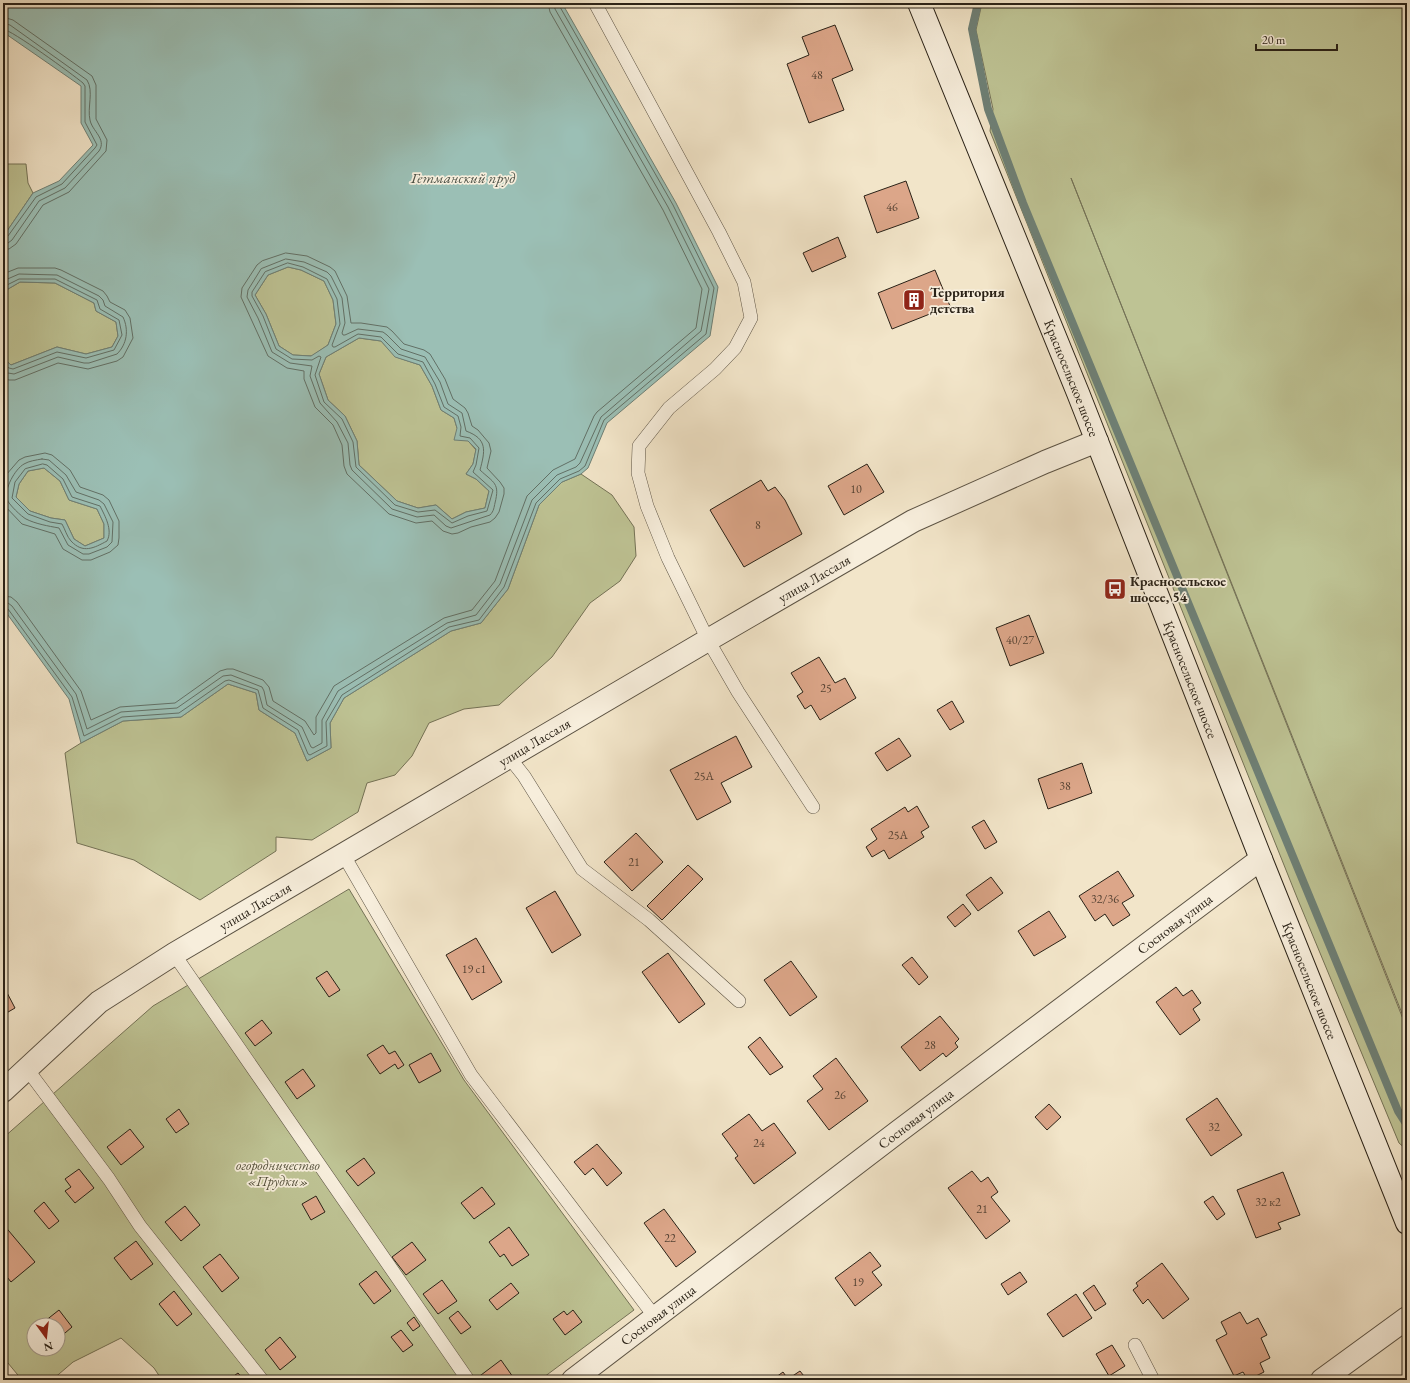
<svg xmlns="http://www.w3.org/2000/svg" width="1410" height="1383" font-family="'EB Garamond',serif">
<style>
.green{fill:#bec394;stroke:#747256;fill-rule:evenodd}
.water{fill:#9bbfb5;stroke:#6e8076;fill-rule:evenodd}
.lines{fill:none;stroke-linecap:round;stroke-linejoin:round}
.shore{stroke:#627066;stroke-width:1}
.stream{stroke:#6e8076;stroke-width:8}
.building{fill:#dca689;stroke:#2a2217}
.lane-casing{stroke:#5c5344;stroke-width:14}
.street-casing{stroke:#5c5344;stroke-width:24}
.secondary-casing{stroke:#2a2217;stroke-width:24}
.lane{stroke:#f7eedc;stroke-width:13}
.street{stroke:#f7eedc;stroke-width:22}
.secondary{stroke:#f7eedc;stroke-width:22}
.labels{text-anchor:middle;stroke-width:3.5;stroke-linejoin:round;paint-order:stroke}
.number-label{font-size:12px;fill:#564334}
.poi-label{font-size:14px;font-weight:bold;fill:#2a2217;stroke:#f7eedc;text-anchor:start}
.street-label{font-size:14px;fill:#2a2217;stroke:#f7eedc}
.park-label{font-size:14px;font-style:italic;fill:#56523c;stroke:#f7eedc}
.water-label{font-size:15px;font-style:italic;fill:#4c5146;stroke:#f7eedc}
</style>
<rect width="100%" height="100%" fill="#f2e5c9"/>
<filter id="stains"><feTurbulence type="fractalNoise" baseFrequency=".005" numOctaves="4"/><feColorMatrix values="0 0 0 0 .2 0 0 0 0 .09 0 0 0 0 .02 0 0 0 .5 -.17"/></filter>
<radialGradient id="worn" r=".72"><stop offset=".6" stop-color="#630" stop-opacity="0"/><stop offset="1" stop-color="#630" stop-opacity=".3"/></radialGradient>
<g class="green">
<path d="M982 3H1407V1026L1071 178 1407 1029V1150L1399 1143 1298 900 990 131 993 109 976 30Z"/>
<path d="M3 164H26L28 183 33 193 3 237Z"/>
<path d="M288 267 301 270 324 281 333 300 336 324 328 345 312 356 293 355 279 346 266 314 255 295 268 275Z"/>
<path d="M20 282 55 283 94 303 96 311 116 322 118 336 112 347 86 354 57 347 11 365 3 358V292Z"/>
<path d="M359 338 381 341 396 357 420 365 432 386 441 410 454 418 457 428 476 450 473 464 466 474 476 479 489 491 485 508 466 512 452 519 436 505 418 508 397 501 359 465 357 441 345 416 328 400 319 374 326 357Z"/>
<path d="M44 468 60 481 69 500 97 509 104 524V538L85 546 74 539 65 520 51 518 30 511 16 497 19 484 28 471Z"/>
<path d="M581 474 612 495 634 527 636 556 620 581 590 603 552 657 499 705 464 709 429 723 412 756 395 775 367 783 358 812 312 840 276 837V851L200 900 134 860 77 843 65 753 81 743 123 721 181 717 228 684 256 693 259 710 295 733 307 761 331 748 330 723 344 698 451 631 481 623 508 589 539 505 562 482Z"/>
<path d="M349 889 464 1080 634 1310 540 1380H162L154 1368 121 1338 73 1362 52 1380H22L3 1357V1138L153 1006ZM34 1325H58V1349H34Z"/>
</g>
<path class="water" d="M3 3H562L676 203 718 287 710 336 607 423 588 468 581 474 562 482 539 505 508 589 481 623 451 631 344 698 330 723 331 748 307 761 295 733 259 710 256 693 228 684 181 717 123 721 81 743 69 699 5 611 3 605V358L11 365 57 347 86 354 112 347 118 336 116 322 96 311 94 303 55 283 20 282 3 292V237L33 193 59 181 93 145 81 123V86L3 32ZM288 267 301 270 324 281 333 300 336 324 328 345 311 356 293 355 279 346 266 314 255 295 268 275ZM359 338 381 341 395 357 420 365 432 386 441 410 454 418 457 428 454 440 468 441 476 449 473 464 466 474 476 479 489 491 485 508 466 512 452 519 436 505 418 508 397 501 359 465 357 441 345 416 328 400 319 374 326 357ZM44 468 60 481 69 500 97 509 104 524V538L85 546 74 539 65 520 51 518 30 511 16 497 19 484 28 471Z"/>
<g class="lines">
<g class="shore">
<path d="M3 17 13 20 92 76 96 85V119L107 140 106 151 69 192 43 205 16 244 9 249H3"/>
<path d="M3 23 10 25 87 80C94 91 87 108 90 120 92 131 107 139 99 151L65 188 39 201 12 240 8 243H3"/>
<path d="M3 29C12 30 72 74 83 83L85 86V122L97 145 95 148 62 184 36 197 8 236 3 238"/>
<path d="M286 253 307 256 330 267 335 271 347 296 351 323H361L387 327 392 331 404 344 424 350 430 354 445 379 453 399 465 408 468 413 472 426 478 430 489 443 491 451 487 468 500 482 504 488V494L499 512 495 518 490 522 471 527 458 533 452 534 443 531 432 521 416 523 389 514 347 474 344 466 342 445 333 425 315 407 304 379V371L287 368 268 356 241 297 242 288 257 265 262 261Z"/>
<path d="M286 259 304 262 327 272 331 276 342 298 345 323 342 333 343 335H345L358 329 383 332 387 335 401 349 425 357 440 382 448 404 462 413 466 431C488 439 485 451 480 470 494 483 500 483 495 503 494 507 494 511 490 515L451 528 446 526 434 515 417 517 392 509 352 470 350 465 348 443 337 422 320 403 310 376 312 366 290 363 272 352 258 318 247 297 248 290 261 269Z"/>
<path d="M288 263 303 267 327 279 337 299 340 324 332 345 333 347H335L358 334 381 337 398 354 423 362 435 384 444 407 458 416 461 427 460 436 470 438 479 448 476 465 473 472 493 490 487 511 468 516 452 523 435 510 418 512 395 505 356 467 353 442 342 419 324 402 315 375 321 357 319 356 312 360 292 359 276 349 263 316 252 296V292L265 272Z"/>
<path d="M3 274 18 268H55L61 270 103 291 107 296 110 302 125 310 130 318 133 338 123 357 117 361 88 369 58 363 15 380H9L3 378"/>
<path d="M3 281 19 274 57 275 99 296 103 300 105 306 123 317C129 330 127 344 117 354L89 363H84L58 357 14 374 8 373 3 370"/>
<path d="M3 287 19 279H55L97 300 100 309 119 320 122 335 114 350 86 358 57 352 13 369 9 368 3 364"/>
<path d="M42 459 49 460 66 475 76 492 99 500 104 504 113 522 112 542 107 547 89 554H83L68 545 59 528C48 526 36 524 26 519 22 517 8 504 7 499 4 489 15 469 24 464 29 461 36 460 42 459Z"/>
<path d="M43 464 47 465 63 479 72 497 100 506C105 516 113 530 107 541 94 548 83 554 71 541 67 537 65 529 62 524L50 522 28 514 12 498 15 482 25 469Z"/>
<path d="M3 485 6 475 19 460 25 457 45 453 52 455 70 470 80 487 103 495 109 500 119 521V538L118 545 110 552 91 560H82L63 549 55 534 22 524 3 504"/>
<path d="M3 596 11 597 17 602 81 691 91 720 120 707 175 703 220 671 227 669H233L263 680 269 687 273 701 305 721 314 735 316 733V717L334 686 444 618 472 610 495 581 527 496 553 470 575 459 594 416 597 412 696 328 702 289 663 210 550 12 548 3"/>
<path d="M3 602 8 603 12 606 76 694 87 729 121 712 177 708 223 676 231 675 262 687 264 691 267 705 302 727 311 747 313 748 322 743V720L338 691 447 623 476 615 500 584 532 500 557 475 576 467 580 463 601 417 701 331 709 289 668 207 555 9 554 3"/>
<path d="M3 607 8 609 72 697 84 736 122 717 179 713 225 681 229 680 258 690 263 708 298 730 308 754 310 755 327 746 326 722 342 695 449 627 479 620 504 587 536 503 560 479 579 471 585 466 604 420 706 334 714 288 673 205 560 7 559 3"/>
</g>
<path class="stream" d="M978 3 972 29 988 109 1023 203 1398 1111 1407 1125"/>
</g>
<g class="building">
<path d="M835 25 853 70 832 79 844 110 809 123 787 64 809 55 802 37Z"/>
<path d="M906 181 919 218 877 233 864 196Z"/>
<path d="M838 237 846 257 812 272 803 253Z"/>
<path d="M935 270 950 306 892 329 878 293Z"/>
<path d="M867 464 884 492 844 515 828 486Z"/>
<path d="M761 480 768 491 775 487 785 500 802 534 744 567 710 510Z"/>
<path d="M1029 615 1044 653 1010 666 996 628Z"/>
<path d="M819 657 835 683 845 678 856 698 820 720 811 705 805 709 797 696 803 692 791 673Z"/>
<path d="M952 701 964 722 950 730 937 710Z"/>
<path d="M736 736 752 767 721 783 731 802 697 820 670 770Z"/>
<path d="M899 738 911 756 887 771 875 753Z"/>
<path d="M1082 763 1092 793 1048 809 1038 779Z"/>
<path d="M917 806 929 827 921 832 924 837 889 859 884 850 872 857 866 847 877 839 871 829 905 807 908 812Z"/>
<path d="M984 820 997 842 985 849 972 827Z"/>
<path d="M636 833 663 862 632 891 604 862Z"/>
<path d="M688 865 703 879 662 920 647 906Z"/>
<path d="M1118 871 1134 896 1122 903 1130 915 1113 926 1105 914 1095 921 1079 896Z"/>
<path d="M991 877 1003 893 978 911 966 895Z"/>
<path d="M555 891 581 935 552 953 526 908Z"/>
<path d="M963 904 971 914 955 927 947 917Z"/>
<path d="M1049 911 1066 937 1034 956 1018 931Z"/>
<path d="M476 938 502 982 472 1000 446 955Z"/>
<path d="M668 953 705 1004 679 1023 642 972Z"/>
<path d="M912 957 928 977 919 985 902 965Z"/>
<path d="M791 961 817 997 790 1016 764 980Z"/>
<path d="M327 971 340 990 329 997 316 978Z"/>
<path d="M3 985 15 1008 3 1015Z"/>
<path d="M1176 987 1183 996 1192 990 1201 1003 1193 1009 1200 1020 1180 1035 1156 1002Z"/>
<path d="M940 1016 959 1039 955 1043 958 1047 946 1057 943 1053 920 1071 901 1047Z"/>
<path d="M262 1020 272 1033 255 1046 245 1033Z"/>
<path d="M760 1037 783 1067 770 1075 748 1047Z"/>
<path d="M383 1045 389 1054 395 1051 404 1065 398 1069 395 1064 380 1074 367 1055Z"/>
<path d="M431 1053 441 1071 419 1083 409 1065Z"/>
<path d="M836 1058 868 1101 829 1130 807 1101 823 1089 813 1076Z"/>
<path d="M303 1069 315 1086 297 1099 285 1082Z"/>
<path d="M1217 1098 1242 1135 1211 1156 1186 1119Z"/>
<path d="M1049 1104 1061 1117 1047 1130 1035 1117Z"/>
<path d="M179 1109 189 1124 176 1133 166 1119Z"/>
<path d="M749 1114 762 1131 774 1123 796 1153 754 1184 735 1158 738 1156 722 1134Z"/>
<path d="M130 1129 144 1147 121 1165 107 1147Z"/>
<path d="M597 1144 622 1173 607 1186 593 1168 585 1175 574 1162Z"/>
<path d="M364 1158 375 1173 358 1186 346 1171Z"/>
<path d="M79 1169 94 1188 75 1203 65 1191 71 1187 65 1179Z"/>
<path d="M972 1171 981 1182 988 1177 998 1192 991 1197 1010 1221 986 1239 948 1188Z"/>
<path d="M1283 1172 1300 1215 1278 1223 1281 1229 1256 1238 1237 1190Z"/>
<path d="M482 1187 495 1204 474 1219 461 1203Z"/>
<path d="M316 1196 325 1212 311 1220 302 1204Z"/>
<path d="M1213 1196 1225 1214 1217 1220 1204 1202Z"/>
<path d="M44 1202 59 1221 49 1229 34 1211Z"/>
<path d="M185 1206 200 1225 181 1241 165 1222Z"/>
<path d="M664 1209 696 1252 676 1267 644 1223Z"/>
<path d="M3 1224 35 1262 11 1282 3 1272Z"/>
<path d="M509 1227 529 1255 512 1266 504 1254 500 1257 489 1242Z"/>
<path d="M136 1241 153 1264 131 1280 114 1258Z"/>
<path d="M412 1242 426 1260 406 1275 392 1257Z"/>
<path d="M870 1252 881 1266 872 1272 882 1285 855 1306 835 1278Z"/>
<path d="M220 1254 239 1278 222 1292 203 1267Z"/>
<path d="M1162 1263 1189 1299 1163 1319 1148 1299 1143 1304 1133 1290 1138 1286 1136 1283Z"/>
<path d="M376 1271 391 1291 374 1304 359 1284Z"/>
<path d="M1020 1272 1027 1282 1008 1295 1001 1284Z"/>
<path d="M442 1280 457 1301 438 1314 423 1294Z"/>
<path d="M511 1283 519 1293 497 1310 489 1300Z"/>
<path d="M1094 1285 1106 1304 1095 1311 1083 1293Z"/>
<path d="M174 1291 192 1314 177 1326 159 1304Z"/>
<path d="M1076 1294 1092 1318 1063 1337 1047 1314Z"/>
<path d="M59 1310 72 1327 58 1339V1325H40Z"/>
<path d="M573 1310 582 1322 565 1335 553 1319 564 1311 567 1315Z"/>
<path d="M458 1311 471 1327 461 1334 449 1318Z"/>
<path d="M1240 1312 1247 1324 1258 1318 1267 1335 1261 1338 1270 1358 1260 1363 1264 1372 1248 1380 1243 1372 1234 1376 1216 1340 1227 1334 1221 1322Z"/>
<path d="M414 1317 420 1326 413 1331 407 1323Z"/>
<path d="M401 1330 413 1345 403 1352 391 1337Z"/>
<path d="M280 1337 296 1357 280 1370 265 1350Z"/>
<path d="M1112 1345 1125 1366 1109 1376 1096 1354Z"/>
<path d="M501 1360 513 1377 509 1380H479L477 1378Z"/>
<path d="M800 1371 807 1380H772L783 1372 788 1379Z"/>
<path d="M238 1373 244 1380H228Z"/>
<path d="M15 1376 18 1380H9Z"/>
</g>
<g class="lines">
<g class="lane-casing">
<g id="lane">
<path d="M595 3 719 232 744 282 751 318 735 348 715 369 669 408 639 446 638 473 647 506 668 558 708 640 738 692 813 807"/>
<path d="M509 757 524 776 582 869 649 920 739 1001"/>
<path d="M343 854 471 1075 655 1317"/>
<path d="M174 954 468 1380"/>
<path d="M27 1069 109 1179 140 1226 262 1380"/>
<path d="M1135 1345 1153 1380"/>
</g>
</g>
<g class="street-casing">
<g id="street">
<path id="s1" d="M3 1091 99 1002 174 954 708 640 913 521 1045 462 1097 441"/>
<path id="s2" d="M573 1380 899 1131 1261 859"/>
<path d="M1322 1380 1407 1318"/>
</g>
</g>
<g class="secondary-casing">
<g id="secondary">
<path id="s3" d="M919 3 1078 393 1261 859 1407 1223"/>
</g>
</g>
<use href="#lane" class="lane"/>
<use href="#street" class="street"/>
<use href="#secondary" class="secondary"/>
</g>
<defs>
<g id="building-square" transform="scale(1.15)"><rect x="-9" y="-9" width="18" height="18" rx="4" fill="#8f2418" stroke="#f7eedc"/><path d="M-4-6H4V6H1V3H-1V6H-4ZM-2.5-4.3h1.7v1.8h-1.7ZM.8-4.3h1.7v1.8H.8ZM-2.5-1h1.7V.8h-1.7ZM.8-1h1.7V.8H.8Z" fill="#fff"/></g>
<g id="bus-square" transform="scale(1.15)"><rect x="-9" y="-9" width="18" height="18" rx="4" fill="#8f2418" stroke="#f7eedc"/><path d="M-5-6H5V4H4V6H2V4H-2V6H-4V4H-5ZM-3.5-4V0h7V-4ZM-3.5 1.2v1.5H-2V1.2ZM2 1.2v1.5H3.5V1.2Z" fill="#fff"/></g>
</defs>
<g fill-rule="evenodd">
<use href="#building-square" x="914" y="300"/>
<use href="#bus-square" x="1115" y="589"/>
</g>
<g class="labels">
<g class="number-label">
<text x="817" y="79">48</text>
<text x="892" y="211">46</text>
<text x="856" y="493">10</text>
<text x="758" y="529">8</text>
<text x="1020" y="644">40/27</text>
<text x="826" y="692">25</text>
<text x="704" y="780">25А</text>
<text x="1065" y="790">38</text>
<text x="898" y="839">25А</text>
<text x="634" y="866">21</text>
<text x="1105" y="903">32/36</text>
<text x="474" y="973">19 с1</text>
<text x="930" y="1049">28</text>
<text x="840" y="1099">26</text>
<text x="1214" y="1131">32</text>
<text x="759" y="1147">24</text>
<text x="1268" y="1206">32 к2</text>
<text x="982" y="1213">21</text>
<text x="670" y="1242">22</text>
<text x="858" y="1286">19</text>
</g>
<g class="poi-label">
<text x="930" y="297">Территория<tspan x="930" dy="16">детства</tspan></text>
<text x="1130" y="586">Красносельское<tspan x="1130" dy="16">шоссе, 54</tspan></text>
</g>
<g class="street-label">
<text dy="5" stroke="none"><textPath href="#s3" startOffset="405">Красносельское шоссе</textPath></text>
<text dy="5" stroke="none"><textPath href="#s1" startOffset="962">улица Лассаля</textPath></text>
<text dy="5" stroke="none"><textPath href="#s3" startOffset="729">Красносельское шоссе</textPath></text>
<text dy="5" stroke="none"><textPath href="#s1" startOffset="638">улица Лассаля</textPath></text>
<text dy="5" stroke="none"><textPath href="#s1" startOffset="314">улица Лассаля</textPath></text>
<text dy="5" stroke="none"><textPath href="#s2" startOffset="755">Сосновая улица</textPath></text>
<text dy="5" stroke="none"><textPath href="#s3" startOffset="1053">Красносельское шоссе</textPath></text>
<text dy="5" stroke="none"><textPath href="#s2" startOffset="431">Сосновая улица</textPath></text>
<text dy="5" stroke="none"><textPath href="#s2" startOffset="107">Сосновая улица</textPath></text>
</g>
<g class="park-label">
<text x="278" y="1170">огородничество<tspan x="278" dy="16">«Прудки»</tspan></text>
</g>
<g class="water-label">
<text x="463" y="183">Гетманский пруд</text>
</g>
</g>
<rect width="1410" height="1383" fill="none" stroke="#f2e5c9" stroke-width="16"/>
<rect x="4" y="4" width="1402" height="1375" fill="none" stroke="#2a2217" stroke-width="2"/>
<rect x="8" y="8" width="1394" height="1367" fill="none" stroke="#2a2217"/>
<g transform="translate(46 1337) rotate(165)"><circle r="19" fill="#f7eedc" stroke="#a59c8d"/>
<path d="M0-3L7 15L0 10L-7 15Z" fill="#8f2418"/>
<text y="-6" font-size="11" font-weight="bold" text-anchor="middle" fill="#2a2217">N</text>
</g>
<path d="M1256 44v6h81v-6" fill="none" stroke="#2a2217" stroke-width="2"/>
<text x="1262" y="44" font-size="12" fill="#2a2217" stroke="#f7eedc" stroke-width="3" paint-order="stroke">20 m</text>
<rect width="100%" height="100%" filter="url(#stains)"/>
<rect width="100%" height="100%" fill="url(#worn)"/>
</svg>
